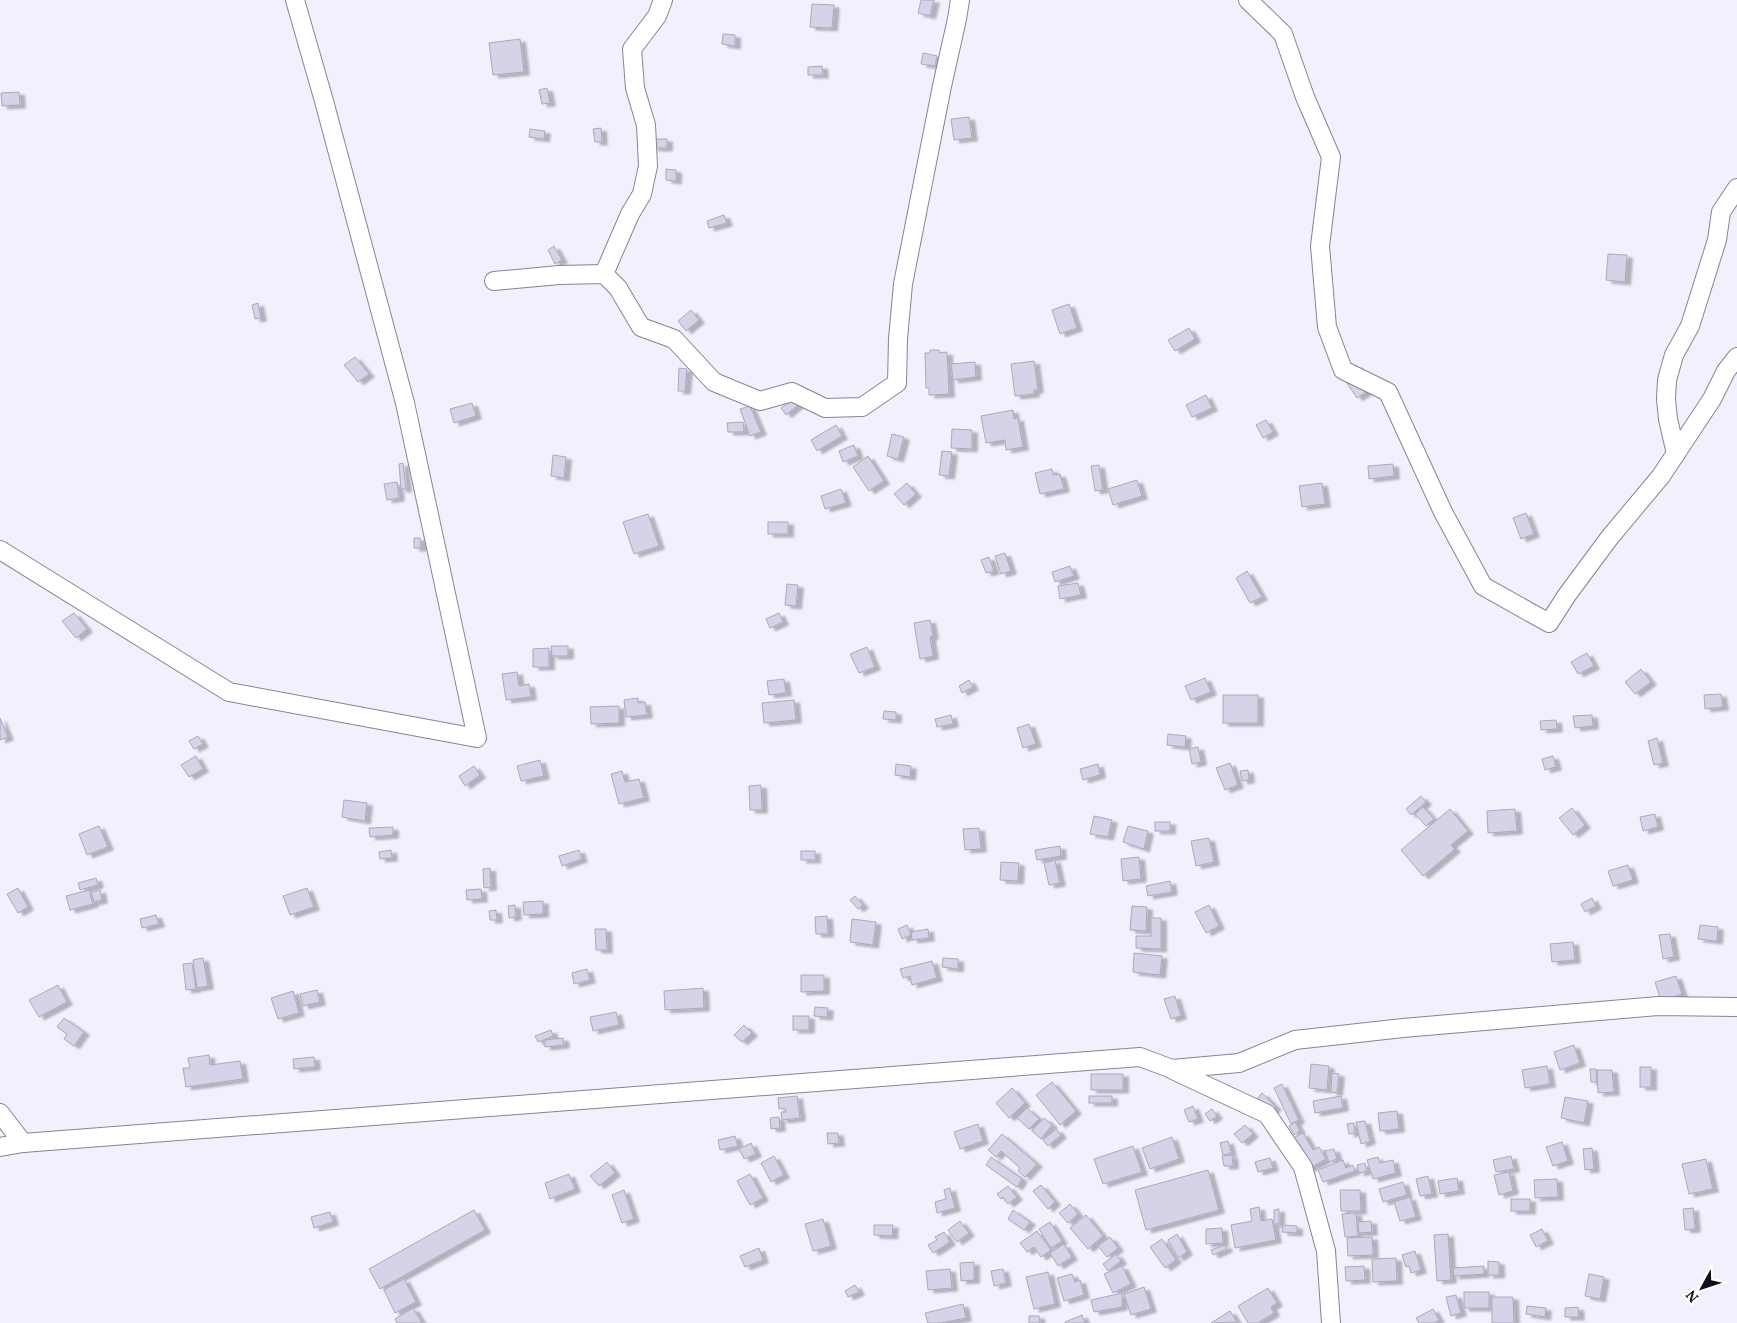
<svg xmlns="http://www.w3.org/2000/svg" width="1737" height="1323" font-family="'PT Serif',serif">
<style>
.building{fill:#d7d2e7;stroke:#aca8bc;filter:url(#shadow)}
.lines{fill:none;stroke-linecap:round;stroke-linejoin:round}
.minor-casing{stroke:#878396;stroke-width:20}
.minor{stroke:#fff;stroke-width:18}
</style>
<defs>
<filter id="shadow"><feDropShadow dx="5.5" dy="3" stdDeviation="1" flood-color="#0004"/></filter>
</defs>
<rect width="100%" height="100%" fill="#f3f0fd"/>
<g class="building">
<path d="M921 0H934L930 16 918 13Z"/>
<path d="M812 4 834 5 832 28 810 27Z"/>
<path d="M723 34 735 35V46L722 44Z"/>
<path d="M520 39 524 72 493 75 489 43Z"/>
<path d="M923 53 937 56 935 66 921 64Z"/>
<path d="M822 66 823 75H808V67Z"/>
<path d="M547 88 550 103 542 104 539 90Z"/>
<path d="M19 92 20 105 2 106 1 93Z"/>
<path d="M969 117 972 138 954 140 951 119Z"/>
<path d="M601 128 602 142H595L593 129Z"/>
<path d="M530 129 545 131 544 139 529 137Z"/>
<path d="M652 139H667V148H653Z"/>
<path d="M666 169 676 170V181L666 180Z"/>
<path d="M724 215 727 223 709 228 707 221Z"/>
<path d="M554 246 562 260 555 264 548 250Z"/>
<path d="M1608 254 1627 255 1625 282 1606 280Z"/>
<path d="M258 303 261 318 255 319 252 305Z"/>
<path d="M1069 304 1077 328 1060 334 1052 310Z"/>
<path d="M691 310 699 320 686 331 678 321Z"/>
<path d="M1189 328 1195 339 1175 351 1168 340Z"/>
<path d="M930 350H939V353L947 352 949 394 929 395V388H926L925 353H930Z"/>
<path d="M355 357 369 374 358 382 344 365Z"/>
<path d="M1034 361 1038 390H1034V394L1015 396 1011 364Z"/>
<path d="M975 362 976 377 953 380 951 364Z"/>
<path d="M1356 365 1372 388 1357 398 1342 376Z"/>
<path d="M679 368 687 369 685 391H678Z"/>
<path d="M1206 395 1212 408 1192 417 1186 405Z"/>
<path d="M793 399 798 405 786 415 781 408Z"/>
<path d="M472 403 476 416 454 423 450 409Z"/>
<path d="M750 406 761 432 750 436 740 409Z"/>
<path d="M1013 410 1014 419 1018 418 1023 447 1006 450 1005 440 986 443 981 416Z"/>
<path d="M1266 420 1273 432 1263 438 1256 425Z"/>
<path d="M743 422 744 432H728L727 423Z"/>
<path d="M836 425 842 436 817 451 811 440Z"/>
<path d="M952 429 972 430V449L951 448Z"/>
<path d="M892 434 904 437 898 459 887 456Z"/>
<path d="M854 445 858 456 843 462 839 451Z"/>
<path d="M942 451 952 452 949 476 939 475Z"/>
<path d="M553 455 566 457 564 478 551 476Z"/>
<path d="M868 456 884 481 869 491 853 467Z"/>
<path d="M403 463 406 489H401L399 464Z"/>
<path d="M1393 464 1394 476 1369 479 1368 466Z"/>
<path d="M1099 465 1103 490 1095 491 1091 466Z"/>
<path d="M1052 469 1053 475 1060 474 1064 489 1040 494 1035 473Z"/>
<path d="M1137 480 1142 496 1113 505 1108 489Z"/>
<path d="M397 482 399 498 387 500 384 484Z"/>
<path d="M907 483 916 494 904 505 894 494Z"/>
<path d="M1322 483 1325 504 1302 507 1299 486Z"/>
<path d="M841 489 846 503 825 509 821 496Z"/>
<path d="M1526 513 1534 534 1521 539 1513 518Z"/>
<path d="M648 514 659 546 634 554 623 522Z"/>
<rect x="768" y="522" width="20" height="12"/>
<path d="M414 538H420L421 548H414Z"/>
<path d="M1005 553 1011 571 1001 574 995 556Z"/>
<path d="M989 557 994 571 986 573 981 560Z"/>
<path d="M1070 566 1074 576 1055 582 1052 572Z"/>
<path d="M1247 571 1262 597 1250 603 1236 578Z"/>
<path d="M1078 583 1081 595 1060 599 1058 586Z"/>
<path d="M787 584 798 585 796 606 785 605Z"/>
<path d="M74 613 87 629 76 638 62 621Z"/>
<path d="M779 613 783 622 770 628 766 619Z"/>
<path d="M930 620 933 636 930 637 933 656 920 659 914 623Z"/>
<path d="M551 646H568V656H552Z"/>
<path d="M867 647 875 667 859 673 850 654Z"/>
<path d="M549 648V667H533V649Z"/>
<path d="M1587 653 1594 666 1578 674 1571 662Z"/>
<path d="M1641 669 1651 682 1635 694 1625 682Z"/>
<path d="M517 672 519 686 529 684 531 697 506 700 502 674Z"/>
<path d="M1205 678 1211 692 1191 700 1185 686Z"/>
<path d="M784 679 786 693 769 695 767 681Z"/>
<path d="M969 680 973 687 962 693 959 686Z"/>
<path d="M1721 694 1723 707 1705 709 1704 695Z"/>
<rect x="1223" y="695" width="35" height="28"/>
<path d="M638 698V703L645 702 647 715 626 717 624 700Z"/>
<path d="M794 700 796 720 764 723 762 703Z"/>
<path d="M619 706V723L591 724 590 707Z"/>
<path d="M884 711 896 712V720L883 719Z"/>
<path d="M951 715 953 724 937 727 935 719Z"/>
<path d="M1592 715 1593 726 1575 728 1573 716Z"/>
<path d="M0 718 8 737 0 740Z"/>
<path d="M1556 720 1557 729 1541 730 1540 721Z"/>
<path d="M1029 724 1036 744 1023 748 1017 728Z"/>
<path d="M1168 734 1186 736 1185 747 1167 745Z"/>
<path d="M198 736 203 744 194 749 189 741Z"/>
<path d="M1657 738 1663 763 1654 765 1648 741Z"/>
<path d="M1198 747 1201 762 1192 764 1189 749Z"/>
<path d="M196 756 203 769 189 777 181 765Z"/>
<path d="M1553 756 1556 767 1545 770 1542 759Z"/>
<path d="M540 760 544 776 521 781 517 766Z"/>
<path d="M1230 763 1238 785 1225 790 1216 768Z"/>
<path d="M896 764 911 766 910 777 895 775Z"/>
<path d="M1098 764 1100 775 1083 780 1080 769Z"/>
<path d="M474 766 480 775 465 786 459 776Z"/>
<path d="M1248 770 1249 780 1242 781 1240 771Z"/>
<path d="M622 771 625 782 639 779 644 798 619 804 611 774Z"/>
<path d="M761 785 762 810H750L749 786Z"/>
<path d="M1421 796 1426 802 1411 815 1406 809Z"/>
<path d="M344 800 367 803 365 821 342 817Z"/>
<path d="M1423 807 1434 819 1426 826 1415 814Z"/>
<path d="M1572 808 1585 825 1573 835 1559 818Z"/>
<path d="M1450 809 1468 831 1451 845 1455 849 1423 876 1401 850Z"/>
<path d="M1515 809 1517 831 1488 833 1487 811Z"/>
<path d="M1655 814 1658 827 1643 831 1640 817Z"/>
<path d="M1094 816 1112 820 1108 837 1090 834Z"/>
<rect x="1155" y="822" width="15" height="9"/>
<path d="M99 826 108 847 87 855 79 834Z"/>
<path d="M1128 826 1148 831 1144 849 1123 842Z"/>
<path d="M393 827V835L370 837 369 828Z"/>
<path d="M979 828 981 849 965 850 963 829Z"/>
<path d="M1209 838 1214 862 1196 866 1191 841Z"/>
<path d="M1060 846 1061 856 1037 860 1035 850Z"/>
<path d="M391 850 392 858 380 859 379 852Z"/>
<path d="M579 850 582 859 562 866 559 856Z"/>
<rect x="801" y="851" width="14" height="9"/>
<path d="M1139 857 1141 879 1123 881 1121 859Z"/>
<path d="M1055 860 1060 883 1049 885 1044 863Z"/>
<path d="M1001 862 1019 863 1018 881 1000 880Z"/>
<path d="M1628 865 1633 880 1613 886 1608 871Z"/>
<path d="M490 868 491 887 484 888 483 869Z"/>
<path d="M96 878 98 885 80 890 78 883Z"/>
<path d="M1170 881 1172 892 1148 896 1146 886Z"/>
<path d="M18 888 28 907 18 913 7 894Z"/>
<path d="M307 888 314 907 290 915 283 896Z"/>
<path d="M481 889 482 899 467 900 466 890Z"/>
<path d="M89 890 93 904 70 910 66 896Z"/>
<path d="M100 890 102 900 94 902 91 892Z"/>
<path d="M855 896 863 905 858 909 850 900Z"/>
<path d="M1592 898 1596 906 1585 912 1581 904Z"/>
<path d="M543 901V914L524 915 523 902Z"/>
<path d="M515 905 516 917 509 918 508 906Z"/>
<path d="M1209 905 1219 926 1206 933 1195 912Z"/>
<path d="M1132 906 1147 907 1146 931 1130 930Z"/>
<path d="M496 910 497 920H490L489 911Z"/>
<path d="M156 915 159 924 142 928 140 919Z"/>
<path d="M827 916 828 934H816L815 917Z"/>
<path d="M1151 918H1161V949L1136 948V936H1151Z"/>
<path d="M852 919 876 922 873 945 850 942Z"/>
<path d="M907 925 911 935 902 939 898 929Z"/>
<path d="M1700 925 1718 927 1717 941 1698 939Z"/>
<path d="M595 929H606L607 950H596Z"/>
<path d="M928 929 929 938 912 940 911 932Z"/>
<path d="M1670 934 1674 957 1663 959 1659 935Z"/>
<path d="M1573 942 1575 960 1552 962 1550 944Z"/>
<path d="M1134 953 1162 956 1160 975 1133 972Z"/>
<path d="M203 958 208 986 197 988 193 960Z"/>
<path d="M943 958 958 959V969L942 967Z"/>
<path d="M932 961 937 978 912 985 910 976 903 978 900 969Z"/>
<path d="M192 963 196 989 186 990 183 964Z"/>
<path d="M587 969 590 980 574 984 572 973Z"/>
<path d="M801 975H824V991L801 992Z"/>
<path d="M1676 976 1682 994 1661 1001 1655 982Z"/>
<path d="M58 985 67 1002 39 1017 29 1000Z"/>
<path d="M703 988 704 1008 665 1010 664 991Z"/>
<path d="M317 990 320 1002 303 1006 300 994Z"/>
<path d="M293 991 299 1013 278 1019 271 998Z"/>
<path d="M1175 996 1181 1016 1171 1019 1164 999Z"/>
<path d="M815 1007 828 1008 827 1017 814 1016Z"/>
<path d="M616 1012 619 1025 593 1031 590 1017Z"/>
<rect x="793" y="1016" width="16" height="14"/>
<path d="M64 1018 84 1032 74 1046 64 1039 67 1034 57 1027Z"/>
<path d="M744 1025 752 1033 742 1042 734 1035Z"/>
<path d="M551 1030 553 1036 538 1042 535 1036Z"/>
<path d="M563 1038 564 1045 545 1047V1040Z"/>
<path d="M1574 1045 1580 1063 1560 1070 1554 1052Z"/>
<path d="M209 1055 210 1065 240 1061 243 1079 186 1087 183 1068H190L188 1058Z"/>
<path d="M314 1057 315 1067 294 1069 293 1059Z"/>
<path d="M1311 1064 1329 1066 1327 1090 1309 1088Z"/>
<path d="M1547 1066 1550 1084 1525 1088 1522 1070Z"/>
<rect x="1640" y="1067" width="11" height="20"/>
<path d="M1590 1069H1596L1597 1082H1591Z"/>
<path d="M1597 1070H1612L1614 1092 1598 1093Z"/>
<path d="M1332 1073 1339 1074 1337 1093 1331 1092Z"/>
<rect x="1091" y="1074" width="32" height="16"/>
<path d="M1052 1082 1076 1111 1060 1125 1036 1095Z"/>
<path d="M1282 1084 1299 1120 1291 1124 1274 1088Z"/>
<path d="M1012 1088 1025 1103 1009 1118 996 1103Z"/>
<path d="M1262 1093 1276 1107 1271 1112 1257 1099Z"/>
<path d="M797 1096 800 1118 782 1120 781 1112H786L785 1108 779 1109 778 1098Z"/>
<rect x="1089" y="1096" width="23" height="7"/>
<path d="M1341 1096 1343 1108 1315 1113 1313 1101Z"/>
<path d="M1565 1097 1588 1101 1584 1123 1561 1118Z"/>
<path d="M1193 1106 1198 1119 1189 1122 1184 1110Z"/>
<path d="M1027 1108 1039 1119 1029 1129 1017 1118Z"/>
<path d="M1212 1109 1217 1116 1210 1121 1205 1114Z"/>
<path d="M1397 1111 1399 1129 1380 1131 1378 1113Z"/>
<path d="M779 1117 780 1128 771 1129 770 1118Z"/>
<path d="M1044 1118 1052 1125 1041 1139 1032 1131Z"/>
<path d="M1365 1121 1370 1141 1361 1144 1356 1122Z"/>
<path d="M1295 1122 1300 1131 1294 1135 1289 1126Z"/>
<path d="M1354 1123 1355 1133 1349 1134 1347 1124Z"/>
<path d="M978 1124 983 1141 960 1149 954 1132Z"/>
<path d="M1245 1125 1253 1134 1242 1143 1234 1134Z"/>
<path d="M1056 1129 1061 1135 1048 1146 1043 1140Z"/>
<path d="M827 1133H838L839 1143 828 1144Z"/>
<path d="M1303 1133 1313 1150 1319 1147 1326 1159 1308 1169 1291 1139Z"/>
<path d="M1002 1134 1037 1164 1025 1177 1018 1171 1020 1168 1001 1151 996 1157 988 1150Z"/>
<path d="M735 1136 738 1146 720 1150 718 1140Z"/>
<path d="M1172 1137 1179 1159 1150 1169 1142 1148Z"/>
<path d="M1228 1141 1231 1153 1223 1155 1220 1143Z"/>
<path d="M1562 1142 1568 1161 1553 1166 1546 1147Z"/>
<path d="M751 1143 756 1154 744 1159 739 1149Z"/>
<path d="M1133 1146 1142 1172 1103 1184 1094 1159Z"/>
<path d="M1592 1148 1594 1169 1585 1170 1583 1149Z"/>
<path d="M1334 1149 1337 1159 1329 1162 1325 1151Z"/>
<path d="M1232 1155 1233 1166H1224L1222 1156Z"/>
<path d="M774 1156 784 1175 771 1182 761 1163Z"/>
<path d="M1511 1156 1514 1169 1496 1172 1493 1160Z"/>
<path d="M991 1157 1022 1179 1017 1187 986 1165Z"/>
<path d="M1378 1157 1380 1163 1393 1160 1396 1173 1373 1179 1367 1160Z"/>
<path d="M1270 1158 1273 1168 1258 1172 1255 1162Z"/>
<path d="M1706 1159 1713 1189 1689 1194 1682 1164Z"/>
<path d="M1343 1160 1346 1168 1353 1165 1355 1171 1323 1182 1318 1170Z"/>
<path d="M607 1162 615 1173 599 1186 590 1176Z"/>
<path d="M1365 1163 1367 1171 1359 1173 1357 1165Z"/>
<path d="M1208 1170 1219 1210 1146 1230 1135 1190Z"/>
<path d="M1509 1172 1513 1191 1499 1195 1494 1175Z"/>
<path d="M569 1174 575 1189 550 1199 545 1183Z"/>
<path d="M750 1174 763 1198 750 1205 737 1181Z"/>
<path d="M1428 1176 1432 1194 1420 1196 1416 1179Z"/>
<path d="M1457 1178 1459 1191 1440 1194 1438 1181Z"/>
<path d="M1557 1179 1558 1197 1535 1198 1534 1180Z"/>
<path d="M1403 1182 1407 1195 1383 1202 1379 1189Z"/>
<path d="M1041 1185 1055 1202 1048 1209 1033 1191Z"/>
<path d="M1008 1186 1017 1197 1008 1204 1003 1197 1001 1199 997 1194Z"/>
<path d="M950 1188 955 1208 937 1213 935 1202 946 1199 944 1190Z"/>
<path d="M624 1190 634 1219 622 1223 612 1195Z"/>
<path d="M1340 1190H1360L1361 1211H1341Z"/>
<path d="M1410 1197 1416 1217 1400 1221 1394 1202Z"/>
<rect x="1511" y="1199" width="19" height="12"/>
<path d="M1070 1204 1078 1214 1068 1223 1059 1213Z"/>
<path d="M1259 1207 1261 1221 1272 1219 1276 1240 1235 1248 1231 1225 1252 1221 1250 1209Z"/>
<path d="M1693 1208 1695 1229 1685 1230 1683 1209Z"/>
<path d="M1279 1209V1224H1274V1210Z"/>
<path d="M474 1210 485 1230 380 1289 369 1269Z"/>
<path d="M1013 1210 1030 1222 1024 1230 1008 1219Z"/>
<path d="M330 1212 333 1222 314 1228 311 1217Z"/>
<path d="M1356 1213 1358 1236 1345 1237 1342 1214Z"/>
<path d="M1086 1215 1103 1236 1088 1249 1070 1228Z"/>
<path d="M823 1219 831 1246 813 1251 805 1224Z"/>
<path d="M960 1221 969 1233 957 1242 948 1230Z"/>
<path d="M1371 1221 1372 1232 1359 1233 1358 1222Z"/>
<path d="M1050 1222 1062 1241 1051 1248 1039 1229Z"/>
<path d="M874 1225H893L892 1236 874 1235Z"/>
<path d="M1283 1225 1297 1226V1233L1282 1232Z"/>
<path d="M1222 1228 1223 1243 1206 1244V1229Z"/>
<path d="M1542 1229 1548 1241 1536 1247 1530 1235Z"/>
<path d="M1037 1231 1051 1250 1041 1257 1034 1247 1027 1252 1020 1243Z"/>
<path d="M944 1232 950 1242 933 1253 928 1245 937 1240 935 1237Z"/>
<path d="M1177 1234 1187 1252 1178 1258 1168 1240Z"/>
<path d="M1448 1234 1451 1280 1437 1281 1434 1235Z"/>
<path d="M1110 1237 1118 1248 1107 1257 1098 1246Z"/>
<path d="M1372 1237 1373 1255 1348 1256 1347 1238Z"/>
<path d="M1162 1239 1176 1260 1165 1268 1150 1247Z"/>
<path d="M1064 1244 1072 1257 1058 1266 1050 1253Z"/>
<path d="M1225 1245 1227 1249 1213 1255 1211 1250Z"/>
<path d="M759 1248 763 1260 745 1267 740 1256Z"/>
<path d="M1415 1251 1421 1270 1411 1273 1409 1266 1406 1267 1402 1255Z"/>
<path d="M1116 1254 1121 1261 1108 1271 1103 1264Z"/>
<path d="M1396 1258 1397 1281 1373 1282 1372 1259Z"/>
<path d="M1488 1261 1499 1262V1275H1488Z"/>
<path d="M974 1262V1280L961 1281 960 1263Z"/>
<path d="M1122 1266 1131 1284 1113 1293 1104 1274Z"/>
<path d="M1364 1266 1365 1280 1346 1281 1345 1267Z"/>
<path d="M1484 1266V1274L1454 1276 1453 1268Z"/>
<path d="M950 1269 952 1288 928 1290 926 1271Z"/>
<path d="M1003 1269 1006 1283 994 1286 991 1271Z"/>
<path d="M1048 1272 1055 1304 1034 1309 1026 1277Z"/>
<path d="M1072 1274 1075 1282 1080 1280 1084 1295 1064 1301 1057 1278Z"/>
<path d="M1589 1274 1604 1277 1600 1299 1585 1296Z"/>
<path d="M404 1279 416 1302 395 1313 384 1290Z"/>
<path d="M855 1285 859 1292 848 1297 845 1291Z"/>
<path d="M1144 1287 1151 1309 1131 1315 1124 1294Z"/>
<path d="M1268 1288 1277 1303 1271 1307 1274 1313 1258 1323H1248L1238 1306Z"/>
<rect x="1464" y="1292" width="25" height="16"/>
<path d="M1122 1293V1307L1094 1312 1091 1300Z"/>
<path d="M1456 1295 1461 1313 1451 1316 1446 1297Z"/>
<path d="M1492 1297H1513L1514 1323H1492Z"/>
<path d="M963 1304 966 1318 941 1323H928L925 1313Z"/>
<path d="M1527 1306 1546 1308 1545 1317 1526 1314Z"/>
<path d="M1578 1307 1579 1317H1565V1308Z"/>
<path d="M413 1308 422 1323H397L395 1319Z"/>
<path d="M1433 1309 1439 1320 1434 1323H1419L1416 1318Z"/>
<path d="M1230 1311 1237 1322 1211 1323Z"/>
<path d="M1082 1315 1085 1323H1065V1322Z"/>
<path d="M1029 1316H1039L1040 1323H1029Z"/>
</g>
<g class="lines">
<g class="minor-casing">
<g id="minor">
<path d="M1248 0 1283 34 1305 97 1331 157 1320 246 1327 327 1343 370 1388 392 1443 512 1483 586 1549 623 1567 595 1610 537 1661 476 1712 399 1726 371 1737 357"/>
<path d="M604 274 630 214 642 194 648 166 646 125 635 88 632 49 657 16 663 0"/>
<path d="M494 281 559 275 604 274 618 288 641 327 674 339 714 382 760 401 792 392 825 408 862 407 897 383 898 339 903 284 942 86 957 19 960 0"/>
<path d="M1676 454 1668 419 1666 399 1667 380 1674 355 1690 326 1717 240 1721 212 1737 188"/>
<path d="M0 550 229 692 477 738 405 403 324 101 295 0"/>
<path d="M1173 1070 1267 1114 1303 1167 1326 1251 1331 1323"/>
<path d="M0 1113 23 1143"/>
<path d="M0 1147 23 1143 1140 1057 1172 1069 1239 1063 1295 1040 1403 1028 1658 1006 1737 1007"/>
</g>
</g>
<use href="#minor" class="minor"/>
</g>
<g transform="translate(1702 1288) rotate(230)" stroke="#ffffff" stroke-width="4" paint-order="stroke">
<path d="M0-4L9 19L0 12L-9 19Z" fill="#100f16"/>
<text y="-8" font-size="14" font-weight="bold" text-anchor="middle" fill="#100f16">N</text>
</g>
</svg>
